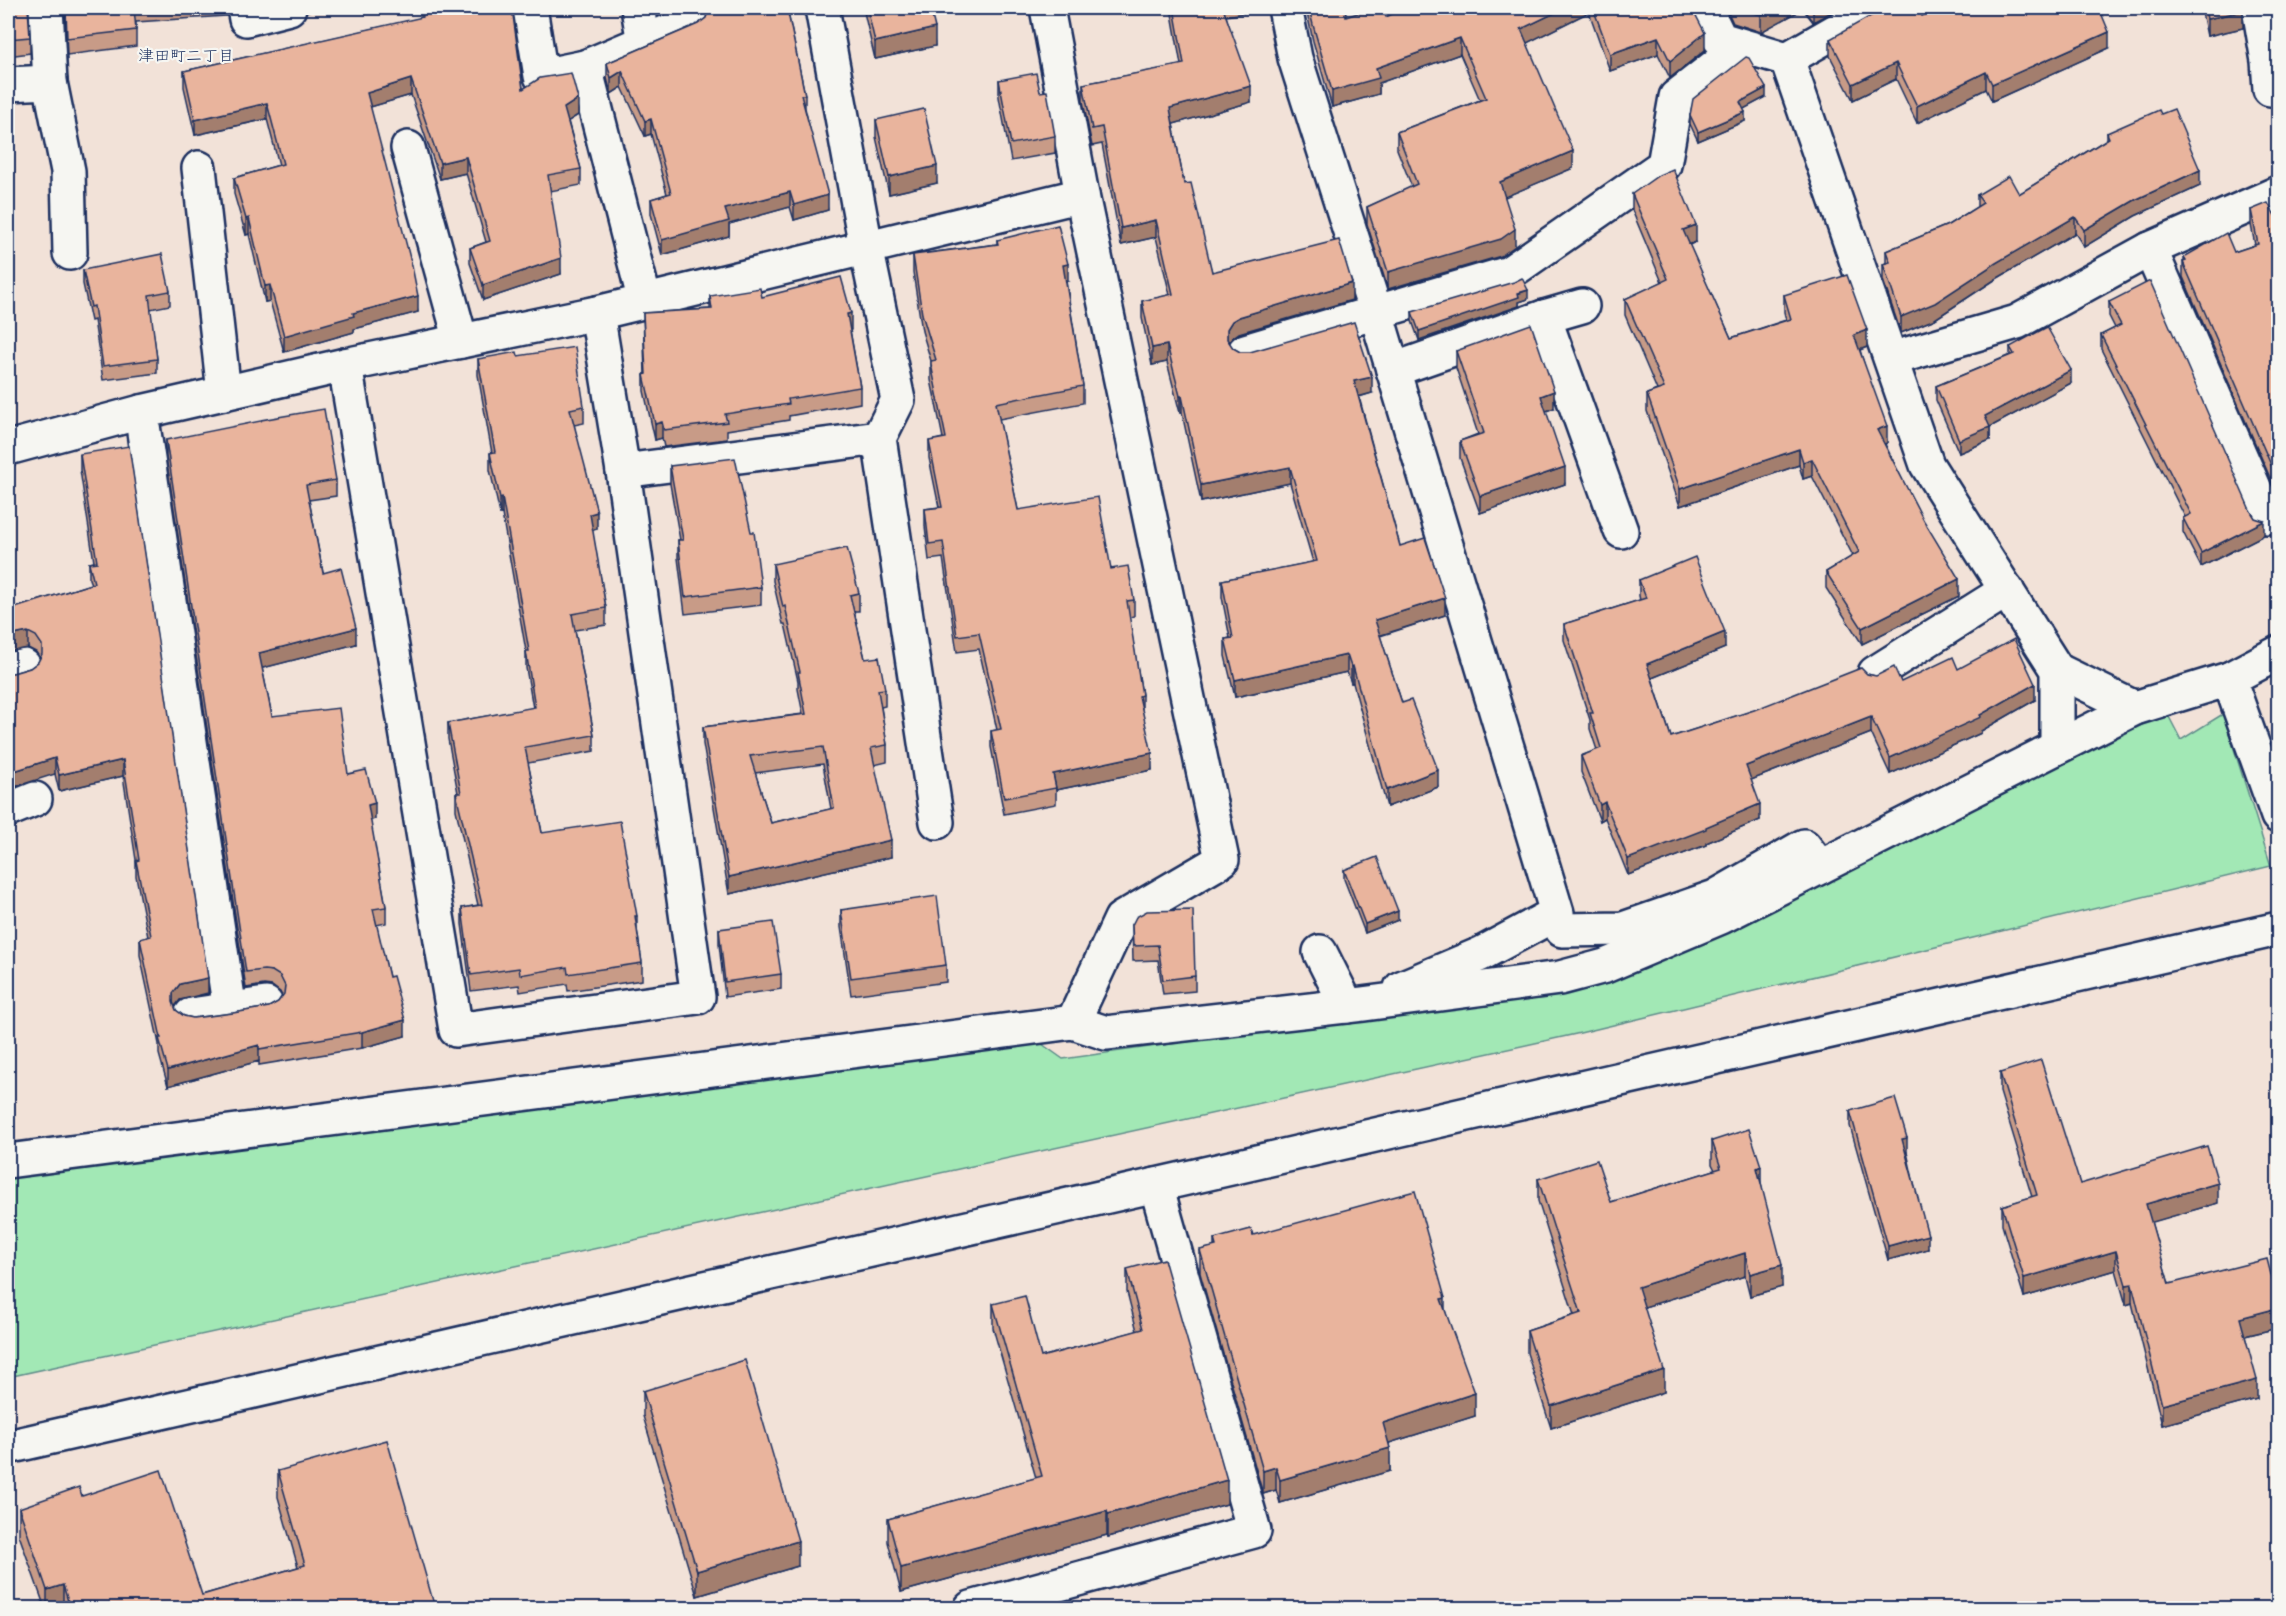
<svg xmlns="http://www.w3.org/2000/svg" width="2286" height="1616" font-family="'Balsamiq Sans','Klee One',sans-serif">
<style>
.green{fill:#a2e8b5;stroke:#5e8c8a;stroke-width:1.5}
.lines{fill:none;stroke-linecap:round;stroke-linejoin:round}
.minor-casing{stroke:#1b2f5e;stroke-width:38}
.tertiary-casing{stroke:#1b2f5e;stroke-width:38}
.minor{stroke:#f6f6f2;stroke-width:33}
.tertiary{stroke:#f6f6f2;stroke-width:33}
.wall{fill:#c89b87;stroke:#1b2f5e;stroke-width:1.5;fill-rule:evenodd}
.shaded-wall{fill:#a37e6e;stroke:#1b2f5e;stroke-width:1.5}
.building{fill:#e9b49d;stroke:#1b2f5e;stroke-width:1.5;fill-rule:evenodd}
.labels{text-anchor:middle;stroke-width:4.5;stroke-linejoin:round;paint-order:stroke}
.neighbourhood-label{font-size:16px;fill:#1b2f5e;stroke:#f6f6f2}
</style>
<rect width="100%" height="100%" fill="#f2e2d8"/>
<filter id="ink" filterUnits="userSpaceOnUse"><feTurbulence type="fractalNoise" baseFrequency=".0167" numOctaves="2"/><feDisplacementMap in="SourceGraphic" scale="12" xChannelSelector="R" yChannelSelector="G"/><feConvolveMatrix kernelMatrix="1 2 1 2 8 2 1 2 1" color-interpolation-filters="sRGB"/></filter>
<g filter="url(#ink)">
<path class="green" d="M2166 711 2181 740 2223 714 2271 866 1576 1034 8 1377V1177L1039 1042 1063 1059 1588 986Z"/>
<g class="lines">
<g class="minor-casing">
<g id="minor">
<path d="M46 8 50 82 68 171 70 253"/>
<path d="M244 8 246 19 289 8"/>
<path d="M530 8 541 76 585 67 691 22"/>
<path d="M638 8 644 43"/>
<path d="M822 8 866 247 898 400 879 438 937 822"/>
<path d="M1047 8 1082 195 1222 860 1121 919 1073 1022"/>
<path d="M1285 8 1295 58 1376 313 1557 913 1481 954 1401 988"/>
<path d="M1705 8 1720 39 1787 59 1876 8"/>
<path d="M2259 8 2268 61 2270 89 2278 90"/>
<path d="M1787 59 1927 465 2057 670V746"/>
<path d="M585 67 645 302"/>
<path d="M8 84 50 82"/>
<path d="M408 148 461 341"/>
<path d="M199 168 224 393"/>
<path d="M2150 249 2267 517"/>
<path d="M1544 317 1621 531"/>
<path d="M1245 351 1509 273 1664 165 1676 97 1741 46"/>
<path d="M1891 359 2017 322 2150 249 2278 193"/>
<path d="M345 365 456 1030 698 997 623 471 597 313"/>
<path d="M1393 370 1544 317 1582 306"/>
<path d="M141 412 230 1011"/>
<path d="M8 448 141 412 224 393 345 365 597 313 1082 195"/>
<path d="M623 471 879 438"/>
<path d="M2057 670 2135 708"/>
<path d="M8 671 24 666"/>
<path d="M1875 673 2007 590"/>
<path d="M2229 679 2278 816"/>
<path d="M8 810 35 799"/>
<path d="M1562 930 1623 929 1715 897 1804 846 1820 867"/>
<path d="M1320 952 1347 1006"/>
<path d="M191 1015 266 1004"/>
<path d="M8 1161 1073 1022 1106 1033 1363 1004 1560 978 1605 966 1721 917 2135 708 2229 679 2278 653"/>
<path d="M971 1608 1254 1531 1156 1185"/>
</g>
</g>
<g class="tertiary-casing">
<path id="tertiary" d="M8 1447 2278 929"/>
</g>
<use href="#minor" class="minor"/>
<use href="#tertiary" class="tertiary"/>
</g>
<g class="wall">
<path d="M8 8 30 37V53L8 56Z"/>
<path d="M65 8H227L226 16 136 22V46L67 55Z"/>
<path d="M307 8H355L307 11Z"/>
<path d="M420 8H512L523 89 578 115 568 121 581 169V185L550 191 561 274 483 300 470 263V248L486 242 466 173 440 179 411 95 370 107 418 312 354 329V332L284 352 270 301 265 302 249 234 246 235 234 194V178L279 165 267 119 195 135 184 87V71L421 18Z"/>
<path d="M702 8H787L805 95V108L828 210 794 220 790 207 729 224V236L662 255 651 214V199L667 194 651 134 645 136 622 87 611 94 607 78V63L698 24 706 18 707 14Z"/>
<path d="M863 8H930L935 46 875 59Z"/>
<path d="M1171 8H1267V9L1226 16 1251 102 1173 124 1184 184 1212 272 1352 300 1239 333 1232 338 1229 343 1233 348 1240 352 1372 393 1359 397 1400 546 1445 615 1380 636 1402 703 1438 787 1387 807 1353 683H1351L1347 672 1235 697 1225 656V639L1230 638 1222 597V580L1313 562 1290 483 1201 502 1182 413H1180L1167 362 1152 365 1142 318V301L1170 295 1156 237 1121 245 1102 144 1092 146 1083 101V84L1181 65Z"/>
<path d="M1306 8H1345L1346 17H1386L1405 8H1692L1705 50 1670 78 1658 54 1610 71 1589 12 1526 43 1573 168 1504 197 1515 246 1501 256 1388 289 1367 224V207L1412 187 1397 149V132L1480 100 1460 54 1379 83V94L1332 107 1313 41Z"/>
<path d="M1726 8H1839L1813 22 1803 9 1761 32 1733 23Z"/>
<path d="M2201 8H2243V28L2207 36Z"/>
<path d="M1922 16 2109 48 1992 101 1986 89 1917 123 1896 79 1853 100 1830 56V39Z"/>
<path d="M999 80 1040 92 1055 136V153L1011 161 999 97Z"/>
<path d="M1766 97 1743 109 1745 121 1698 141 1690 124V115Z"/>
<path d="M876 120 937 183 889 194 876 137Z"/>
<path d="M2107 133 2200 186 2135 216 2084 247 2075 233 1996 279 1935 319 1901 333 1883 280V264L1886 263V251L1948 225 1977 207V195L2019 194 2107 139Z"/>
<path d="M1632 194 1696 242 1689 245 1731 338 1786 320 1784 312V295L1867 347 1860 350 1887 443 1885 444 1959 596 1862 644 1826 588V572L1853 556 1812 476 1803 479 1799 465 1680 506 1647 411V394L1657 390 1625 315V299L1662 282 1632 210Z"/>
<path d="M2251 210 2278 221V496L2183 277V262H2184V257L2234 252 2255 245 2251 225Z"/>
<path d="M997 240 1068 281H1066L1083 386V403L999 419 1018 510 1111 569 1134 600V616L1129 617 1142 695V710L1152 770 1056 790V804L1004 814 991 747V731L997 730 979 649 957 652 943 558 929 560 925 526V509L939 507 929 458V441L943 438 931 380V361L922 331 913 272V255L997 244Z"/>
<path d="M83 270 170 291V305L150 309 157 359V373L103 380 94 320 91 321 83 284Z"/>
<path d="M710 296 762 297 851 330H850L860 387V403L789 416V420L727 430V439L664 447 662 438 655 440 644 391V375H645L643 313 710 309Z"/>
<path d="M1528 299 1519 302V306L1419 340 1412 321V312Z"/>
<path d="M2109 302 2250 510 2264 535 2201 567 2183 532V518L2185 517 2101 349V335L2115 328 2109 316Z"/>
<path d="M2010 347 2071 383 1990 427V440L1959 453 1936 400V386L2010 355Z"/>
<path d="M1456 351 1554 408 1546 411 1565 484 1480 513 1460 458V441L1478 434 1456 368Z"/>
<path d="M518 356 584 406V423L574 425 597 529 592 530 606 608V625L575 630 594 735V751L528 763 542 833 637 916V929L642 963V980L568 991 567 984 520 992 519 985 471 991 462 924V908L478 905 456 810V793H458L448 739V723L533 708 526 668V651L502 514H500L490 470V453H492L478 375V359Z"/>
<path d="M166 440 336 480V496L309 500 323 573 356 644 262 668 272 716 348 774 375 819 370 820 386 907V923L376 925 389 977 405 1036 362 1048 259 1065V1061L168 1086 159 1054V1044L140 955V939L148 937 136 876V860L123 776 59 791 55 774 13 673 30 668 38 662 40 658 36 652 28 648 15 608 91 584 89 579V563L94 562 80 470V454L208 993 180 1000 175 1007 176 1010 184 1016 193 1018 233 1013 269 1007 278 1002 282 996 280 992 272 986 264 985 246 988 166 456Z"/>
<path d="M670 466 761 587V605L685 614 678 558V540H680L670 484Z"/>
<path d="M773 564 859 593V611H854L865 659 885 689V706L881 707 887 745V762L874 765 891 857 729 894 703 744V727L803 714 798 689V681L785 624H783L773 581ZM823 764 831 809 771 823 755 773Z"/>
<path d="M1639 580 1725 648 1652 678 1671 737 1867 674 1901 682 1958 669 2035 700 1981 731V733L1890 774 1871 733 1751 780 1760 820 1706 843V845L1628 875 1605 818 1600 821 1581 772V756L1597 750 1590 729V720L1564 640V624L1640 600 1639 596Z"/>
<path d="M1344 870 1398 920 1365 933 1344 879Z"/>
<path d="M841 910 946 965V982L851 995 841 927Z"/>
<path d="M1132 925 1195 976V991L1163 994 1158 960 1133 961Z"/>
<path d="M719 929 781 974V989L725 997 719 944Z"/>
<path d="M2000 1073 2080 1184 2218 1203 2151 1222 2169 1284 2278 1302V1328L2245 1336 2257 1399 2162 1425 2132 1303 2126 1305 2116 1270 2024 1297 2002 1225V1206L2032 1197 2000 1092Z"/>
<path d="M1850 1111 1907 1152 1928 1249 1888 1260 1850 1126Z"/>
<path d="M1712 1141 1761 1184 1782 1287 1750 1296 1745 1276 1644 1307 1664 1392 1551 1428 1527 1353V1331L1574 1315 1538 1201V1179L1611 1202 1715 1170 1712 1164Z"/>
<path d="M1253 1235 1445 1310 1475 1416 1389 1443 1390 1471 1280 1503 1276 1490 1263 1494 1200 1273V1250L1214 1247V1239Z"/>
<path d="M1127 1269 1227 1504 1108 1537 1107 1535 901 1592 888 1542V1519L1036 1478 993 1328V1304L1041 1357 1137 1331 1127 1292Z"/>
<path d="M643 1391 798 1566 697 1596 643 1416Z"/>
<path d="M278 1471 435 1608H45L19 1535V1508L82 1496 202 1595 298 1567 278 1497Z"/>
</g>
<g class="shaded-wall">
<path d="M1565 8H1589V12L1521 46V29Z"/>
<path d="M1775 8H1803V9L1761 32V15Z"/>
<path d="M1813 8H1839L1813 22Z"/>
<path d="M2243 11V28L2207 36V19Z"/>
<path d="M935 28V46L875 59V42Z"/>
<path d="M2109 32V48L1992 101V84Z"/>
<path d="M1705 33V50L1670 78V61Z"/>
<path d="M1658 37V54L1610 71V54Z"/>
<path d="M1460 38V54L1379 83V94L1332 107V91L1376 68Z"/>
<path d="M1896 63V79L1853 100V84Z"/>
<path d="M622 71V87L611 94V78Z"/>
<path d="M1986 72V89L1917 123V106Z"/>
<path d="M411 79V95L367 108V93Z"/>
<path d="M1251 86V102L1170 125V108Z"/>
<path d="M1766 88V97L1740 111V102Z"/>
<path d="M578 99V115L564 124V108Z"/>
<path d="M267 103V119L195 135V120Z"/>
<path d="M1745 112V121L1698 141V132Z"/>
<path d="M651 119V134L645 136V121Z"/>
<path d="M1573 151V168L1500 199V182Z"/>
<path d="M466 157V173L440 179V163Z"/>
<path d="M937 166V183L889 194V177Z"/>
<path d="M2200 170V186L2135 216 2084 247V230L2135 200Z"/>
<path d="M790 192V207L729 224V236L662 255V240L725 209Z"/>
<path d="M828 195V210L794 220V205Z"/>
<path d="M2075 217V233L1996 279 1935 319 1901 333V317Z"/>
<path d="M249 218V234L246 235V219Z"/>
<path d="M1156 220V237L1121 245V228Z"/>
<path d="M1696 225V242L1683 247V230Z"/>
<path d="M1515 229V246L1501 256 1388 289V272Z"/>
<path d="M561 258V274L483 300V285Z"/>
<path d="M1068 264V281L1063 282V265Z"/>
<path d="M1352 283V300L1239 333 1232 338 1227 346V329L1232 321 1239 317Z"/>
<path d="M270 285V301L265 302V286Z"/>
<path d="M1528 290V299L1519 302V306L1419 340V331Z"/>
<path d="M418 296V312L354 329V332L284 352V336L353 313Z"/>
<path d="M851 313V330L847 331V314Z"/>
<path d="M1867 330V347L1854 352V335Z"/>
<path d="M1167 345V362L1152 365V348Z"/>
<path d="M2071 370V383L1990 427V440L1959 453V440L1985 416Z"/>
<path d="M1372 377V393L1354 398V381Z"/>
<path d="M1554 391V408L1541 413V396Z"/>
<rect x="1180" y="396" width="2" height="17"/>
<path d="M662 422V438L655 440V424Z"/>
<path d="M1887 426V443L1877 447V430Z"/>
<path d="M1799 449V465L1680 506V489Z"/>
<path d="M1812 459V476L1803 479V462Z"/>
<path d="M1290 467V483L1201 502V485Z"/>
<path d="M1565 467V484L1480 513V496Z"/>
<path d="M502 497V514H500V498Z"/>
<path d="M597 512V529L590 531V514Z"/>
<path d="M2264 521V535L2201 567V553Z"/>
<path d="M1959 579V596L1862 644V628Z"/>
<path d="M1445 598V615L1375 637V620Z"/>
<path d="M356 628V644L259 669V653Z"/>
<path d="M28 632V648L8 652V636Z"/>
<path d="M1725 632V648L1647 680V664Z"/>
<path d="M1347 655V672L1235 697V680Z"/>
<path d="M1353 666V683H1351V667Z"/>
<path d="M2035 684V700L1981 731V733L1890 774V758L1980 715Z"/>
<path d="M1871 717V733L1746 782V766Z"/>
<path d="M1152 753V770L1056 790 1053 774Z"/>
<path d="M55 758V774L8 789V773Z"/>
<path d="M123 760V776L59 791V775Z"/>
<path d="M1438 770V787L1387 807V790Z"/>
<path d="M1605 802V818L1600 821V805Z"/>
<path d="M375 803V819L368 821V805Z"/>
<path d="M1760 804V820L1706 843V845L1628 875V859Z"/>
<path d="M891 840V857L729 894V877Z"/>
<path d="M1398 911V920L1365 933V924Z"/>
<path d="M208 978V993L180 1000 173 1009V993L180 984Z"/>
<path d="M405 1020V1036L362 1048V1032Z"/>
<path d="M259 1045V1061L168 1086V1070Z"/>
<path d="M1907 1138V1152L1902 1153V1139Z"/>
<path d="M1761 1166V1189L1757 1168Z"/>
<path d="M2218 1183V1203L2146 1224V1204Z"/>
<path d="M1928 1235V1249L1888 1260V1246Z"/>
<path d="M2116 1251V1270L2024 1297V1278Z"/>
<path d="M1745 1253V1276L1638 1309V1287Z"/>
<path d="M1782 1265V1287L1750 1296V1274Z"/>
<path d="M2132 1284V1303L2126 1305V1285Z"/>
<path d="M1445 1298V1321L1441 1299Z"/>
<path d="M2278 1308V1328L2240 1337V1318Z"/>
<path d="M1664 1370V1392L1551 1428V1406Z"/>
<path d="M2257 1380V1399L2162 1425V1405Z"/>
<path d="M1475 1393V1416L1383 1445V1423Z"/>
<path d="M1390 1448V1471L1280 1503V1480Z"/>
<path d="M1276 1467V1490L1263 1494V1471Z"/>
<path d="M1227 1480V1504L1108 1537V1514Z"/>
<path d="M1107 1511V1535L901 1592V1568Z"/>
<path d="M798 1541V1566L697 1596V1571Z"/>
<path d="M63 1585V1608H47V1590Z"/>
</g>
<g class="building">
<path d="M8 8H28L30 37 8 39Z"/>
<path d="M66 8H134L136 30 67 38Z"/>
<path d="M422 8H512L523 89 540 78 571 73 578 99 564 108 581 169 548 175 561 258 483 285 470 248 490 241 466 157 440 163 411 79 367 93 412 266 418 296 353 313 354 316 284 336 270 285 265 286 249 218 246 219 234 178 283 164 267 103 195 120 184 71 423 17Z"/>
<path d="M709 8H787L805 95H801L828 195 794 205 790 192 725 209 729 221 662 240 651 199 671 193 651 119 645 121 622 71 611 78 607 63 698 24 706 18 709 9Z"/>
<path d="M867 8H930L935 28 875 42Z"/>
<path d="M1174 8H1223L1251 86 1170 108 1184 184 1191 183 1212 272 1339 240 1352 283 1239 317 1232 321 1227 329V339L1233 348 1240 352H1250L1354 322 1372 377 1354 381 1400 546 1425 538 1445 598 1375 620 1402 703 1411 700 1438 770 1387 790 1353 666 1351 667 1347 655 1235 680 1225 639 1233 638 1222 580 1317 561 1290 467 1201 485 1182 396H1180L1167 345 1152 348 1142 301 1173 294 1156 220 1121 228 1102 127 1092 129 1083 84 1184 64Z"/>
<path d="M1309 8H1345L1346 17 1372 8H1382L1386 17 1405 8H1565L1521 29 1573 151 1500 182 1515 229 1501 239 1388 272 1367 207 1417 184 1397 132 1486 98 1460 38 1376 68 1379 78 1332 91 1313 25Z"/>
<path d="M1593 8H1692L1705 33 1670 61 1658 37 1610 54Z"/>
<path d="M1736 8H1775L1761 15Z"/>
<path d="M1885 8H1918L1922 16 1940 8H2099L2109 32 1992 84 1986 72 1917 106 1896 63 1853 84 1830 39Z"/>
<path d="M2205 8H2243V11L2207 19Z"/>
<path d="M1746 57 1749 58 1766 88 1740 102 1745 112 1698 132 1690 115 1693 99Z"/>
<path d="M1036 73 1040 92 1047 91 1055 136 1011 144 999 80Z"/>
<path d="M924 109 937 166 889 177 876 120Z"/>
<path d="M2174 109 2200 170 2135 200 2084 230 2075 217 1996 263 1935 303 1901 317 1883 264 1890 262 1886 251 1948 225 1983 203 1977 195 2009 176 2019 194 2109 138 2107 133 2159 110 2161 114Z"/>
<path d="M1673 169 1696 225 1683 230 1731 338 1791 319 1784 295 1847 275 1867 330 1854 335 1887 426 1877 430 1924 521 1959 579 1862 628 1826 572 1859 552 1812 459 1803 462 1799 449 1680 489 1647 394 1664 388 1625 299 1668 279 1632 194 1659 175Z"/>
<path d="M2268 203 2278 221V481L2183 262 2186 261 2184 257 2226 233 2234 252 2258 244 2251 210Z"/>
<path d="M1058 225 1068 264 1063 265 1083 386 996 403 1018 510 1098 497 1111 569 1128 566 1134 600 1127 601 1142 695 1139 696 1152 753 1053 774 1056 788 1004 798 991 731 1001 729 979 633 957 636 943 542 929 544 925 509 942 507 929 441 946 438 931 364V361L936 360 922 314 913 255 998 244 997 240Z"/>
<path d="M162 254 170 291 149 295 157 359 103 366 94 306 91 307 83 270Z"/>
<path d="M841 277 851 313 847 314 860 387 788 399 789 404 725 414 727 422 664 430 662 422 655 424 644 375 646 374 643 313 712 309 710 296 760 288 762 297Z"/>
<path d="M1522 278 1528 290 1518 293 1519 297 1419 331 1412 312 1514 282Z"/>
<path d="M2150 281 2250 510 2255 518 2264 521 2201 553 2183 518 2191 514 2101 335 2121 325 2109 302Z"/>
<path d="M1531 324 1554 391 1541 396 1565 467 1480 496 1460 441 1484 433 1456 351Z"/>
<path d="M2047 327 2071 370 1985 416 1990 427 1959 440 1936 386 2014 354 2010 347Z"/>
<path d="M575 347 584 406 570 409 597 512 590 514 606 608 572 614 594 735 525 747 542 833 620 821 637 916H635L642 963 568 974 567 967 520 975 519 968 471 975 462 908 482 905 456 793H461L448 723 535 707 526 651H529L502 497 500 498 490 453 495 452 478 359 517 352 518 356Z"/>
<path d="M324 409 336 480 306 485 323 573 341 568 356 628 259 653 272 716 339 708 348 774 366 770 375 803 368 805 386 907 373 909 389 977 393 976 405 1020 362 1032 259 1049V1045L168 1070 159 1038H161L140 939 151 936 136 861 139 860 123 760 59 775 55 758 8 773V673H13L30 668 38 662 42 654V645L36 636 28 632 8 636V582L15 608 94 583 89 563 97 562 80 454 129 446 208 978 180 984 173 993V1002L176 1010 184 1016 193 1018 233 1013 269 1007 278 1002 284 994 285 986 280 976 272 971 264 970 246 972 166 440 261 421V420Z"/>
<path d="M735 458 751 532H754L761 587 685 597 678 540H683L670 466Z"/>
<path d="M847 548 859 593 850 595 865 659 879 657 885 689 878 690 887 745 871 748 891 840 729 877 703 727 806 714 798 672H800L785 606 783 607 773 564ZM823 747 834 808 771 823 750 756Z"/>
<path d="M1695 557 1725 632 1647 664 1671 737 1754 710 1861 668 1867 674 1876 676 1894 667 1901 682 1953 657 1958 669 2014 639 2035 684 1980 715 1981 717 1890 758 1871 717 1746 766 1760 804 1706 827V829L1628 859 1605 802 1600 805 1581 756 1601 748 1590 713H1593L1564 624 1646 598 1639 580Z"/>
<path d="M1377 857 1398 911 1365 924 1344 870Z"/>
<path d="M937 896 946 965 851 978 841 910Z"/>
<path d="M1193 910 1195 976 1163 980 1158 945 1133 946 1132 925 1136 917 1147 911Z"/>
<path d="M773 922 781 974 725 982 719 929Z"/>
<path d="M2041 1060 2080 1184 2207 1146 2218 1183 2146 1204 2169 1284 2267 1259 2278 1302V1308L2240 1318 2257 1380 2162 1405 2132 1284 2126 1285 2116 1251 2024 1278 2002 1206 2037 1195 2000 1073Z"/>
<path d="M1895 1098 1907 1138 1902 1139 1928 1235 1888 1246 1850 1111Z"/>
<path d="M1749 1129 1761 1166 1757 1168 1782 1265 1750 1274 1745 1253 1638 1287 1664 1370 1551 1406 1527 1331 1581 1313 1538 1179 1597 1160 1611 1202 1721 1168 1712 1141Z"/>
<path d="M1415 1191 1445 1298 1441 1299 1475 1393 1383 1423 1390 1448 1280 1480 1276 1467 1263 1471 1200 1250 1216 1246 1214 1239 1251 1229 1253 1235Z"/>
<path d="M1164 1259 1227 1480 1108 1514 1107 1511 901 1568 888 1519 1042 1476 993 1304 1025 1296 1041 1357 1143 1329 1127 1269Z"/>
<path d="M745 1360 798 1541 697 1571 643 1391Z"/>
<path d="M387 1440 435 1608H70L63 1585 47 1590 19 1508 79 1487 82 1496 161 1470 202 1595 305 1565 278 1471Z"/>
</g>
</g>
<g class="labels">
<g class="neighbourhood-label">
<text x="186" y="61">津田町二丁目</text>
</g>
</g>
<rect width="2286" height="1616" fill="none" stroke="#f6f6f2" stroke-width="30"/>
<rect x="15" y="15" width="2256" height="1586" fill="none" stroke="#1b2f5e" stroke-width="2" filter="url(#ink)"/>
</svg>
